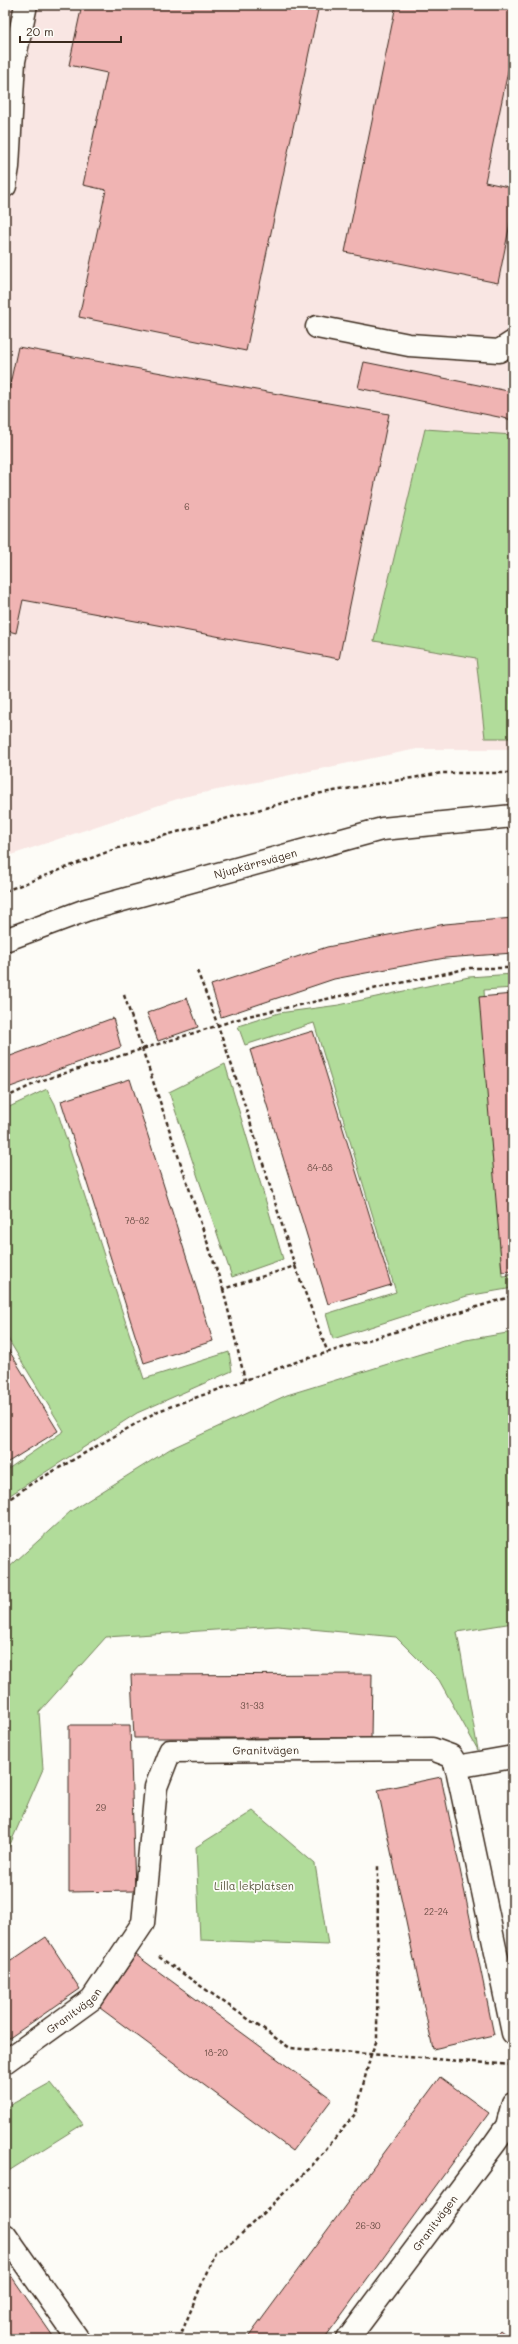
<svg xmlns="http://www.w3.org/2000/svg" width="518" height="2344" font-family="Mali,sans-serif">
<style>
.built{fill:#f9e6e3}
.green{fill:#b1dc9a;stroke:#76835c}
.building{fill:#f0b4b3;stroke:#3b2a1e}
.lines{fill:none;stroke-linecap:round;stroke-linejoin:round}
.minor-casing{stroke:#3b2a1e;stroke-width:25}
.path{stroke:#3b2a1e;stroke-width:2.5;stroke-dasharray:4 3;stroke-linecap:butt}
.minor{stroke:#fdfcf7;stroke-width:22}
.labels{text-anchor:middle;stroke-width:3.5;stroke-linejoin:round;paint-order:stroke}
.number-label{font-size:9px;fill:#684c43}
.street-label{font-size:11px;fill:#3b2a1e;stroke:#fdfcf7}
.park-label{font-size:11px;fill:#58563d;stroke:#fdfcf7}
</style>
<rect width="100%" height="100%" fill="#fdfcf7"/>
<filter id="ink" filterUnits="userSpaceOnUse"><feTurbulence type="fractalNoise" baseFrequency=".025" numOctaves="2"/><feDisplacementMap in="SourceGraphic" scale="8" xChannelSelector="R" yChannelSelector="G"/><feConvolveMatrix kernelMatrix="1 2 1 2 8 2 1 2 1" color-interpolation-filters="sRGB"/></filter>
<g filter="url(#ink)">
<path class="built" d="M5 5H513V749H417L183 797 5 857Z"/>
<g class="green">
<path d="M425 429 513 435V738H485L476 658 374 641Z"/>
<path d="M513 974V988L484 990 502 1276 513 1275V1288L467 1296 333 1339 326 1314 396 1292 314 1023 245 1045 238 1026 279 1013 339 1005 469 977Z"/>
<path d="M225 1064 283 1259 232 1277 169 1092Z"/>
<path d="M47 1089 55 1104 144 1379 229 1352 232 1371 137 1413 7 1497 5 1493V1471L64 1431 5 1334V1109Z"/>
<path d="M513 1332V1623L457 1632 478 1750 439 1680 396 1637 278 1626 106 1637 39 1712 43 1769 5 1856V1571L71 1511 170 1449 287 1395 466 1340Z"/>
<path d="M253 1811 315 1864 328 1945 200 1940 196 1847Z"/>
<path d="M50 2083 83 2124 7 2172 5 2168V2108Z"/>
</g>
<g class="building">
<path d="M82 5H319L246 351 79 317 106 190 83 185 107 73 69 65Z"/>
<path d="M396 5H513V47L485 182 513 188V209L498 283 345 252Z"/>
<path d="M18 347 389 414 339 659 23 600 16 633 5 630V407Z"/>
<path d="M364 362 513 392V420L358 388Z"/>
<path d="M513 918V953L445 958 334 979 221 1017 211 985 327 947 445 924Z"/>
<path d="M513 994V1271L502 1272 479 997Z"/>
<path d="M187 998 198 1027 158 1041 147 1013Z"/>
<path d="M113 1018 121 1047 5 1089V1058Z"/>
<path d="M313 1031 391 1285 328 1304 250 1050Z"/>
<path d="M130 1079 213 1341 144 1363 61 1101Z"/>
<path d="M5 1344 58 1431 5 1464Z"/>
<path d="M372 1674 371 1738H134L131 1675Z"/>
<path d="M69 1725H130L135 1891 69 1892Z"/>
<path d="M441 1777 494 2035 433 2049 378 1790Z"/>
<path d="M46 1937 80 1989 5 2041V1965Z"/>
<path d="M136 1955 332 2099 293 2151 100 2008Z"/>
<path d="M440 2077 489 2113 324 2339H247Z"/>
<path d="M5 2267 55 2339H5Z"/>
<path d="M500 2330 511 2339H492Z"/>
</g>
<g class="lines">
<g class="minor-casing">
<g id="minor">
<path d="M5 186 8 167 14 61 26 5"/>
<path d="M317 327 409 345 499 351 513 342"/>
<path id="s1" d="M5 940 86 910 382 829 513 816"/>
<path d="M456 1767 513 1757"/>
<path id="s2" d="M5 2062 92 1999 143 1923 156 1787 170 1751 432 1749 451 1756 456 1764 513 2033"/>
<path d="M5 2235 78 2339"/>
<path id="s3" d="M348 2339 495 2143 507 2126 513 2103"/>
</g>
</g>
<g class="path">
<path d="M5 891 115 849 316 794 442 773H513"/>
<path d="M124 995 223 1289 295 1266C263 1167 236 1067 197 971"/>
<path d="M5 1098 40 1081 248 1016 470 968H513"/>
<path d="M295 1266 328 1353"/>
<path d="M223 1289 245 1380"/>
<path d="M5 1502 31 1484 158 1411 296 1362 513 1296"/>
<path d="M159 1957 290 2048 513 2065"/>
<path d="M179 2339 215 2252 235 2240 310 2168 356 2113 371 2054 377 2040 378 1866"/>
</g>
<use href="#minor" class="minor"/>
</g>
</g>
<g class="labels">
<g class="number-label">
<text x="187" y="510">6</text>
<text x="320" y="1171">84-88</text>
<text x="137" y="1224">78-82</text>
<text x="252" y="1709">31-33</text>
<text x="101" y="1811">29</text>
<text x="436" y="1915">22-24</text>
<text x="216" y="2056">18-20</text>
<text x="368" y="2229">26-30</text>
</g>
<g class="street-label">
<text dy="4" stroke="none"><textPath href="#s1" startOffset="262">Njupkärrsvägen</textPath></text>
<text dy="4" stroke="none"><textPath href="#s2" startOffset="470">Granitvägen</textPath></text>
<text dy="4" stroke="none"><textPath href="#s2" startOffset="86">Granitvägen</textPath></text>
<text dy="4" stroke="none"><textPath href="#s3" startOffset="145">Granitvägen</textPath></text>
</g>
<g class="park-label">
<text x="254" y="1890">Lilla lekplatsen</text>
</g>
</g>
<rect width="518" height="2344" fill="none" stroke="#fdfcf7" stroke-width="20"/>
<rect x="10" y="10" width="498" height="2324" fill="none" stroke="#3b2a1e" stroke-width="1.5" filter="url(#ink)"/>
<path d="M20 36v6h101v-6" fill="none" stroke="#3b2a1e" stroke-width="2"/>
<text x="26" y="36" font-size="12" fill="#3b2a1e" stroke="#fdfcf7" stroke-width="3" paint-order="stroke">20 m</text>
</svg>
